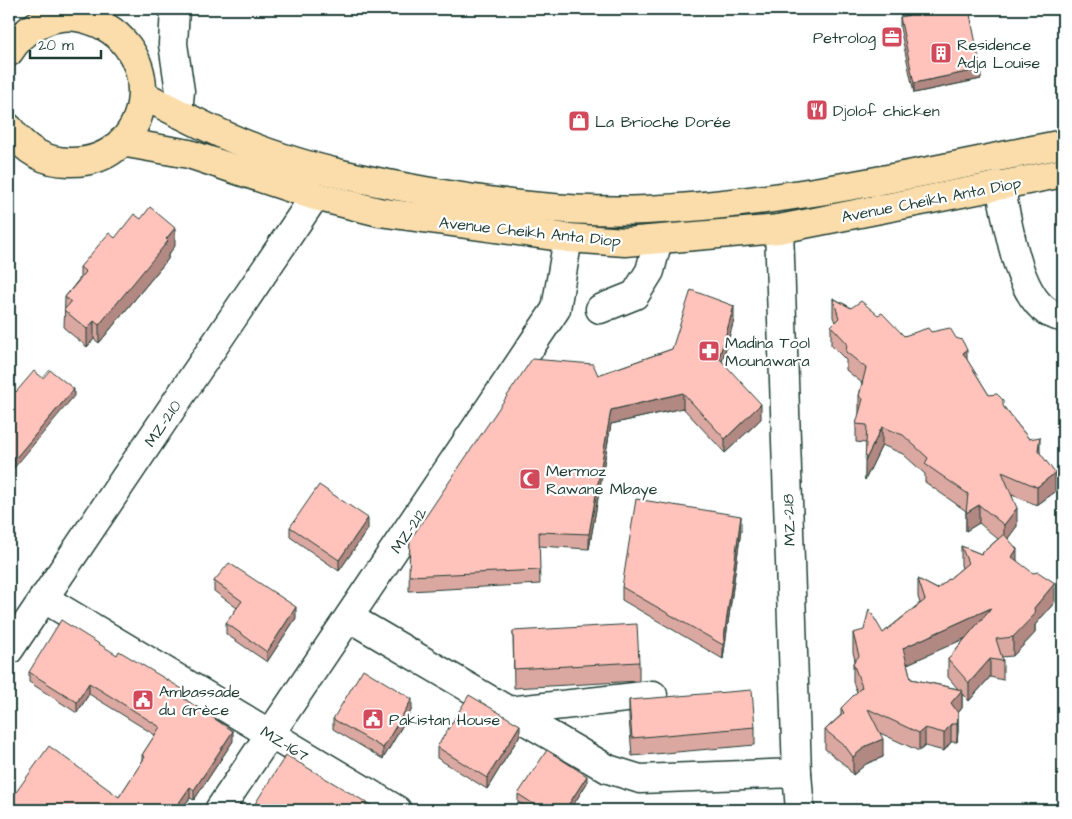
<svg xmlns="http://www.w3.org/2000/svg" width="1072" height="819" font-family="'Architects Daughter',sans-serif">
<style>
.lines{fill:none;stroke-linecap:round;stroke-linejoin:round}
.minor-casing{stroke:#1f3d34;stroke-width:31}
.major-casing{stroke:#1f3d34;stroke-width:31}
.minor{stroke:#fff;stroke-width:28}
.major{stroke:#faddab;stroke-width:28}
.wall{fill:#dba8a1;stroke:#1f3d34;fill-rule:evenodd}
.shaded-wall{fill:#b28883;stroke:#1f3d34}
.building{fill:#ffc3bb;stroke:#1f3d34}
.labels{text-anchor:middle;stroke-width:4.5;stroke-linejoin:round;paint-order:stroke}
.poi-label{font-size:16px;fill:#1f3d34;stroke:#fff;text-anchor:start}
.street-label{font-size:16px;fill:#1f3d34;stroke:#fff}
</style>
<rect width="100%" height="100%" fill="#fff"/>
<filter id="ink" filterUnits="userSpaceOnUse"><feTurbulence type="fractalNoise" baseFrequency=".02" numOctaves="2"/><feDisplacementMap in="SourceGraphic" scale="10" xChannelSelector="R" yChannelSelector="G"/><feConvolveMatrix kernelMatrix="1 2 1 2 8 2 1 2 1" color-interpolation-filters="sRGB"/></filter>
<g filter="url(#ink)">
<g class="lines">
<g class="minor-casing">
<g id="minor">
<path d="M175 9 173 44 180 91 178 113"/>
<path d="M1000 185C1008 221 1018 314 1063 317"/>
<path d="M779 229 797 773 800 810"/>
<path d="M600 309 635 295 650 271 658 240"/>
<path d="M43 598 397 810"/>
<path d="M350 618 608 769 640 779 797 773"/>
<path d="M9 650 315 196"/>
<path d="M508 711 653 695"/>
<path d="M219 810 556 309 568 238"/>
</g>
</g>
<g class="major-casing">
<g id="major">
<path d="M9 52C23 30 49 13 76 17 170 32 160 164 69 162 43 162 24 149 9 128"/>
<path d="M143 95C182 115 222 136 263 151 316 170 369 181 425 191 500 204 570 213 646 210 787 204 925 171 1063 144"/>
<path d="M121 142 189 154 315 196 379 212 568 238 625 242 779 229 1063 173"/>
</g>
</g>
<use href="#minor" class="minor"/>
<use href="#major" class="major"/>
</g>
<g class="wall">
<path d="M906 9H969L981 79 914 93 900 28V17L907 16Z"/>
<path d="M115 238 175 246 168 255V259L99 343 94 339 87 347 64 328 65 297 80 278V267Z"/>
<path d="M833 298 904 336 931 332 967 360 989 395 1003 406 1040 453 1055 492 1037 505 1012 495 1017 526 1008 538 1017 561 1055 602 1035 625V633L1013 656 1001 657 1003 661V680L990 677 969 701 962 694V708L958 713V731L957 742H951L944 751 925 746 919 751 880 733 883 757 866 764 853 775 845 765 825 749V730L841 715V708L857 692 853 682V663L855 660 853 652V633H883L920 603 918 597V579L937 589 962 568 961 565V546L981 554 998 539 979 523 966 531V511L925 482V474L903 454 882 445 865 480 866 443 856 442V424L859 415V396L862 383 846 370V360L831 345V326L835 322 833 317ZM965 638 948 659V677L958 689 911 679 907 664Z"/>
<path d="M734 320 722 362 761 419 725 453 683 408 611 424 589 549 539 546 540 584 409 591 410 540 598 375 672 349Z"/>
<path d="M290 527 368 529 339 571 290 537Z"/>
<path d="M741 530 723 659 622 600V587Z"/>
<path d="M214 581 296 618 267 662 226 634V623L237 608 214 591Z"/>
<path d="M513 631 639 662V681L514 688Z"/>
<path d="M29 672 184 698 233 741 194 800 190 798 181 810H9V802L119 797 142 762V755L155 735 89 694 77 713 29 682Z"/>
<path d="M629 700 755 727V745L632 756 629 718Z"/>
<path d="M412 709 383 759 333 729V719Z"/>
<path d="M520 735 487 789 437 758V747Z"/>
<path d="M587 783 570 810H531L518 802V794Z"/>
</g>
<g class="shaded-wall">
<path d="M981 69V79L914 93V83Z"/>
<path d="M175 228V246L168 255V259L99 343V325Z"/>
<path d="M734 306V320L719 372V358Z"/>
<path d="M94 321V339L87 347V329Z"/>
<path d="M967 350V369L963 353Z"/>
<path d="M74 389V396L9 474V466Z"/>
<path d="M683 393V408L611 424 589 549V534L611 410Z"/>
<path d="M761 404V419L725 453V439Z"/>
<path d="M882 427V445L865 480V461Z"/>
<path d="M1040 437V456L1038 450Z"/>
<path d="M1055 473V492L1037 505V487Z"/>
<path d="M979 505V523L966 531V513Z"/>
<path d="M1017 508V526L1004 544V525Z"/>
<path d="M741 516V530L723 659V645Z"/>
<path d="M368 518V529L339 571V560Z"/>
<path d="M1017 549V567L1012 557Z"/>
<path d="M1055 583V602L1035 625V633L1013 656V637L1034 608Z"/>
<path d="M296 607V618L267 662V652Z"/>
<path d="M991 608V627L903 666V648Z"/>
<path d="M990 659V677L969 701V683Z"/>
<path d="M89 683V694L77 713V702Z"/>
<path d="M184 690V701L180 696Z"/>
<path d="M962 690V708L958 713V731L957 742V724L951 703Z"/>
<path d="M412 699V709L383 759V748Z"/>
<path d="M951 724V742L944 751V733Z"/>
<path d="M520 725V735L487 789V778Z"/>
<path d="M925 728V746L919 751V733Z"/>
<path d="M233 731V741L194 800V790Z"/>
<path d="M883 739V757L866 764 853 775V757L866 746Z"/>
<path d="M587 776V783L570 810H565Z"/>
<path d="M190 787V798L181 810H174Z"/>
</g>
<g class="building">
<path d="M908 9H969L981 69 914 83 900 17 909 15Z"/>
<path d="M150 207 175 228 166 239 168 241 99 325 94 321 87 329 64 310 71 302 65 297 86 272 80 267 109 233 115 238 134 214 141 219Z"/>
<path d="M691 290 734 306 719 358 761 404 725 439 683 393 611 410 589 534 539 532 540 570 409 576 410 540 532 359 593 364 598 375 672 349Z"/>
<path d="M833 298 851 308 861 301 878 315 882 313 904 336 928 328 931 332 950 328 956 338 962 340 967 350 963 353 989 395 997 394 1003 400V406L1029 439 1040 437 1038 450 1055 473 1037 487 1002 472 1017 508 1004 525 979 505 966 513 968 494 925 464 928 458 903 435 882 427 865 461 867 425 856 424 863 399 859 396 866 368 846 352 847 343 831 326 839 318Z"/>
<path d="M50 370 74 389 9 466V391L11 388 16 392 34 371 43 378Z"/>
<path d="M319 485 368 518 339 560 290 527Z"/>
<path d="M636 499 741 516 723 645 622 587Z"/>
<path d="M1004 534 1017 549 1012 557 1033 573 1038 572 1055 583 1034 608 1035 614 1013 637 996 639 1003 661 990 659 969 683 948 659 991 608 903 648 911 679 962 690 951 703 958 713 957 724H951L944 733 925 728 919 733 868 709 883 739 866 746 853 757 845 746 825 730 844 713 841 708 862 687 853 663 859 656 853 633 864 630 869 609 883 633 925 600 918 579 937 589 968 563 961 546 981 554Z"/>
<path d="M229 563 296 607 267 652 226 623 242 601 214 581Z"/>
<path d="M61 620 117 655 119 651 184 690 180 696 233 731 194 790 190 787 174 810H10L9 809V802L49 746 119 797 145 757 142 755 160 727 89 683 77 702 29 672Z"/>
<path d="M637 624 639 662 514 669 513 631Z"/>
<path d="M363 669 412 699 383 748 333 719Z"/>
<path d="M752 690 755 727 632 738 629 700Z"/>
<path d="M469 695 520 725 487 778 437 747Z"/>
<path d="M547 750 587 776 565 810H543L518 794Z"/>
<path d="M286 755 379 810H251Z"/>
</g>
</g>
<defs>
<g id="office-square" transform="scale(1.125)"><rect x="-9" y="-9" width="18" height="18" rx="4" fill="#d1495b" stroke="#fff"/><path d="M-6-3h4V-5.5h4V-3h4V5H-6ZM-1-4.5V-3h2v-1.5ZM-6 0V1H6V0Z" fill="#fff"/></g>
<g id="building-square" transform="scale(1.125)"><rect x="-9" y="-9" width="18" height="18" rx="4" fill="#d1495b" stroke="#fff"/><path d="M-4-6H4V6H1V3H-1V6H-4ZM-2.5-4.3h1.7v1.8h-1.7ZM.8-4.3h1.7v1.8H.8ZM-2.5-1h1.7V.8h-1.7ZM.8-1h1.7V.8H.8Z" fill="#fff"/></g>
<g id="restaurant-square" transform="scale(1.125)"><rect x="-9" y="-9" width="18" height="18" rx="4" fill="#d1495b" stroke="#fff"/><path d="M-5-6h1v4h1v-4h1v4h1v-4h1v5L-1.5 .5V6h-2V.5L-5-1ZM5-6V6H3V1.5H1.5Q1.5-4 5-6Z" fill="#fff"/></g>
<g id="shop-square" transform="scale(1.125)"><rect x="-9" y="-9" width="18" height="18" rx="4" fill="#d1495b" stroke="#fff"/><path d="M-5-2.5h2.3a2.7 3.5 0 0 1 5.4 0H5L5.5 6h-11ZM-1.5-2.5h3a1.5 2.3 0 0 0-3 0Z" fill="#fff"/></g>
<g id="pharmacy-square" transform="scale(1.125)"><rect x="-9" y="-9" width="18" height="18" rx="4" fill="#d1495b" stroke="#fff"/><path d="M-2-6h4v4h4v4h-4v4h-4v-4h-4v-4h4Z" fill="#fff"/></g>
<g id="mosque-square" transform="scale(1.125)"><rect x="-9" y="-9" width="18" height="18" rx="4" fill="#d1495b" stroke="#fff"/><path d="M3.5-4.9A6 6 0 1 0 3.5 4.9A5 5 0 1 1 3.5-4.9Z" fill="#fff"/></g>
<g id="civic-square" transform="scale(1.125)"><rect x="-9" y="-9" width="18" height="18" rx="4" fill="#d1495b" stroke="#fff"/><path d="M-.6-6.5H3V-4.5H.6V-3L4-1V1h2V6H-6V1h2V-1L-.6-3ZM-1.2 2.5V6h2.4V2.5Z" fill="#fff"/></g>
</defs>
<g fill-rule="evenodd">
<use href="#office-square" x="892" y="37"/>
<use href="#building-square" x="941" y="53"/>
<use href="#restaurant-square" x="817" y="110"/>
<use href="#shop-square" x="579" y="121"/>
<use href="#pharmacy-square" x="709" y="351"/>
<use href="#mosque-square" x="530" y="479"/>
<use href="#civic-square" x="143" y="700"/>
<use href="#civic-square" x="373" y="719"/>
</g>
<g class="labels">
<g class="poi-label">
<text x="876" y="43" text-anchor="end">Petrolog</text>
<text x="957" y="50">Residence<tspan x="957" dy="18">Adja Louise</tspan></text>
<text x="833" y="116">Djolof chicken</text>
<text x="595" y="127">La Brioche Dorée</text>
<text x="725" y="348">Madina Tool<tspan x="725" dy="18">Mounawara</tspan></text>
<text x="546" y="476">Mermoz<tspan x="546" dy="18">Rawane Mbaye</tspan></text>
<text x="159" y="697">Ambassade<tspan x="159" dy="18">du Grèce</tspan></text>
<text x="389" y="725">Pakistan House</text>
</g>
<g class="street-label">
<text transform="translate(931 199) rotate(-11)" y="6">Avenue Cheikh Anta Diop</text>
<text transform="translate(530 231) rotate(6)" y="6">Avenue Cheikh Anta Diop</text>
<text transform="translate(162 423) rotate(-56)" y="6">MZ-210</text>
<text transform="translate(788 520) rotate(-92)" y="6">MZ-218</text>
<text transform="translate(408 530) rotate(-56)" y="6">MZ-212</text>
<text transform="translate(285 743) rotate(31)" y="6">MZ-167</text>
</g>
</g>
<rect width="1072" height="819" fill="none" stroke="#fff" stroke-width="30"/>
<rect x="15" y="15" width="1042" height="789" fill="none" stroke="#1f3d34" stroke-width="2" filter="url(#ink)"/>
<path d="M30 50v8h71v-8" fill="none" stroke="#1f3d34" stroke-width="2.5"/>
<text x="38" y="50" font-size="15" fill="#1f3d34" stroke="#ffffff" stroke-width="4" paint-order="stroke">20 m</text>
</svg>
